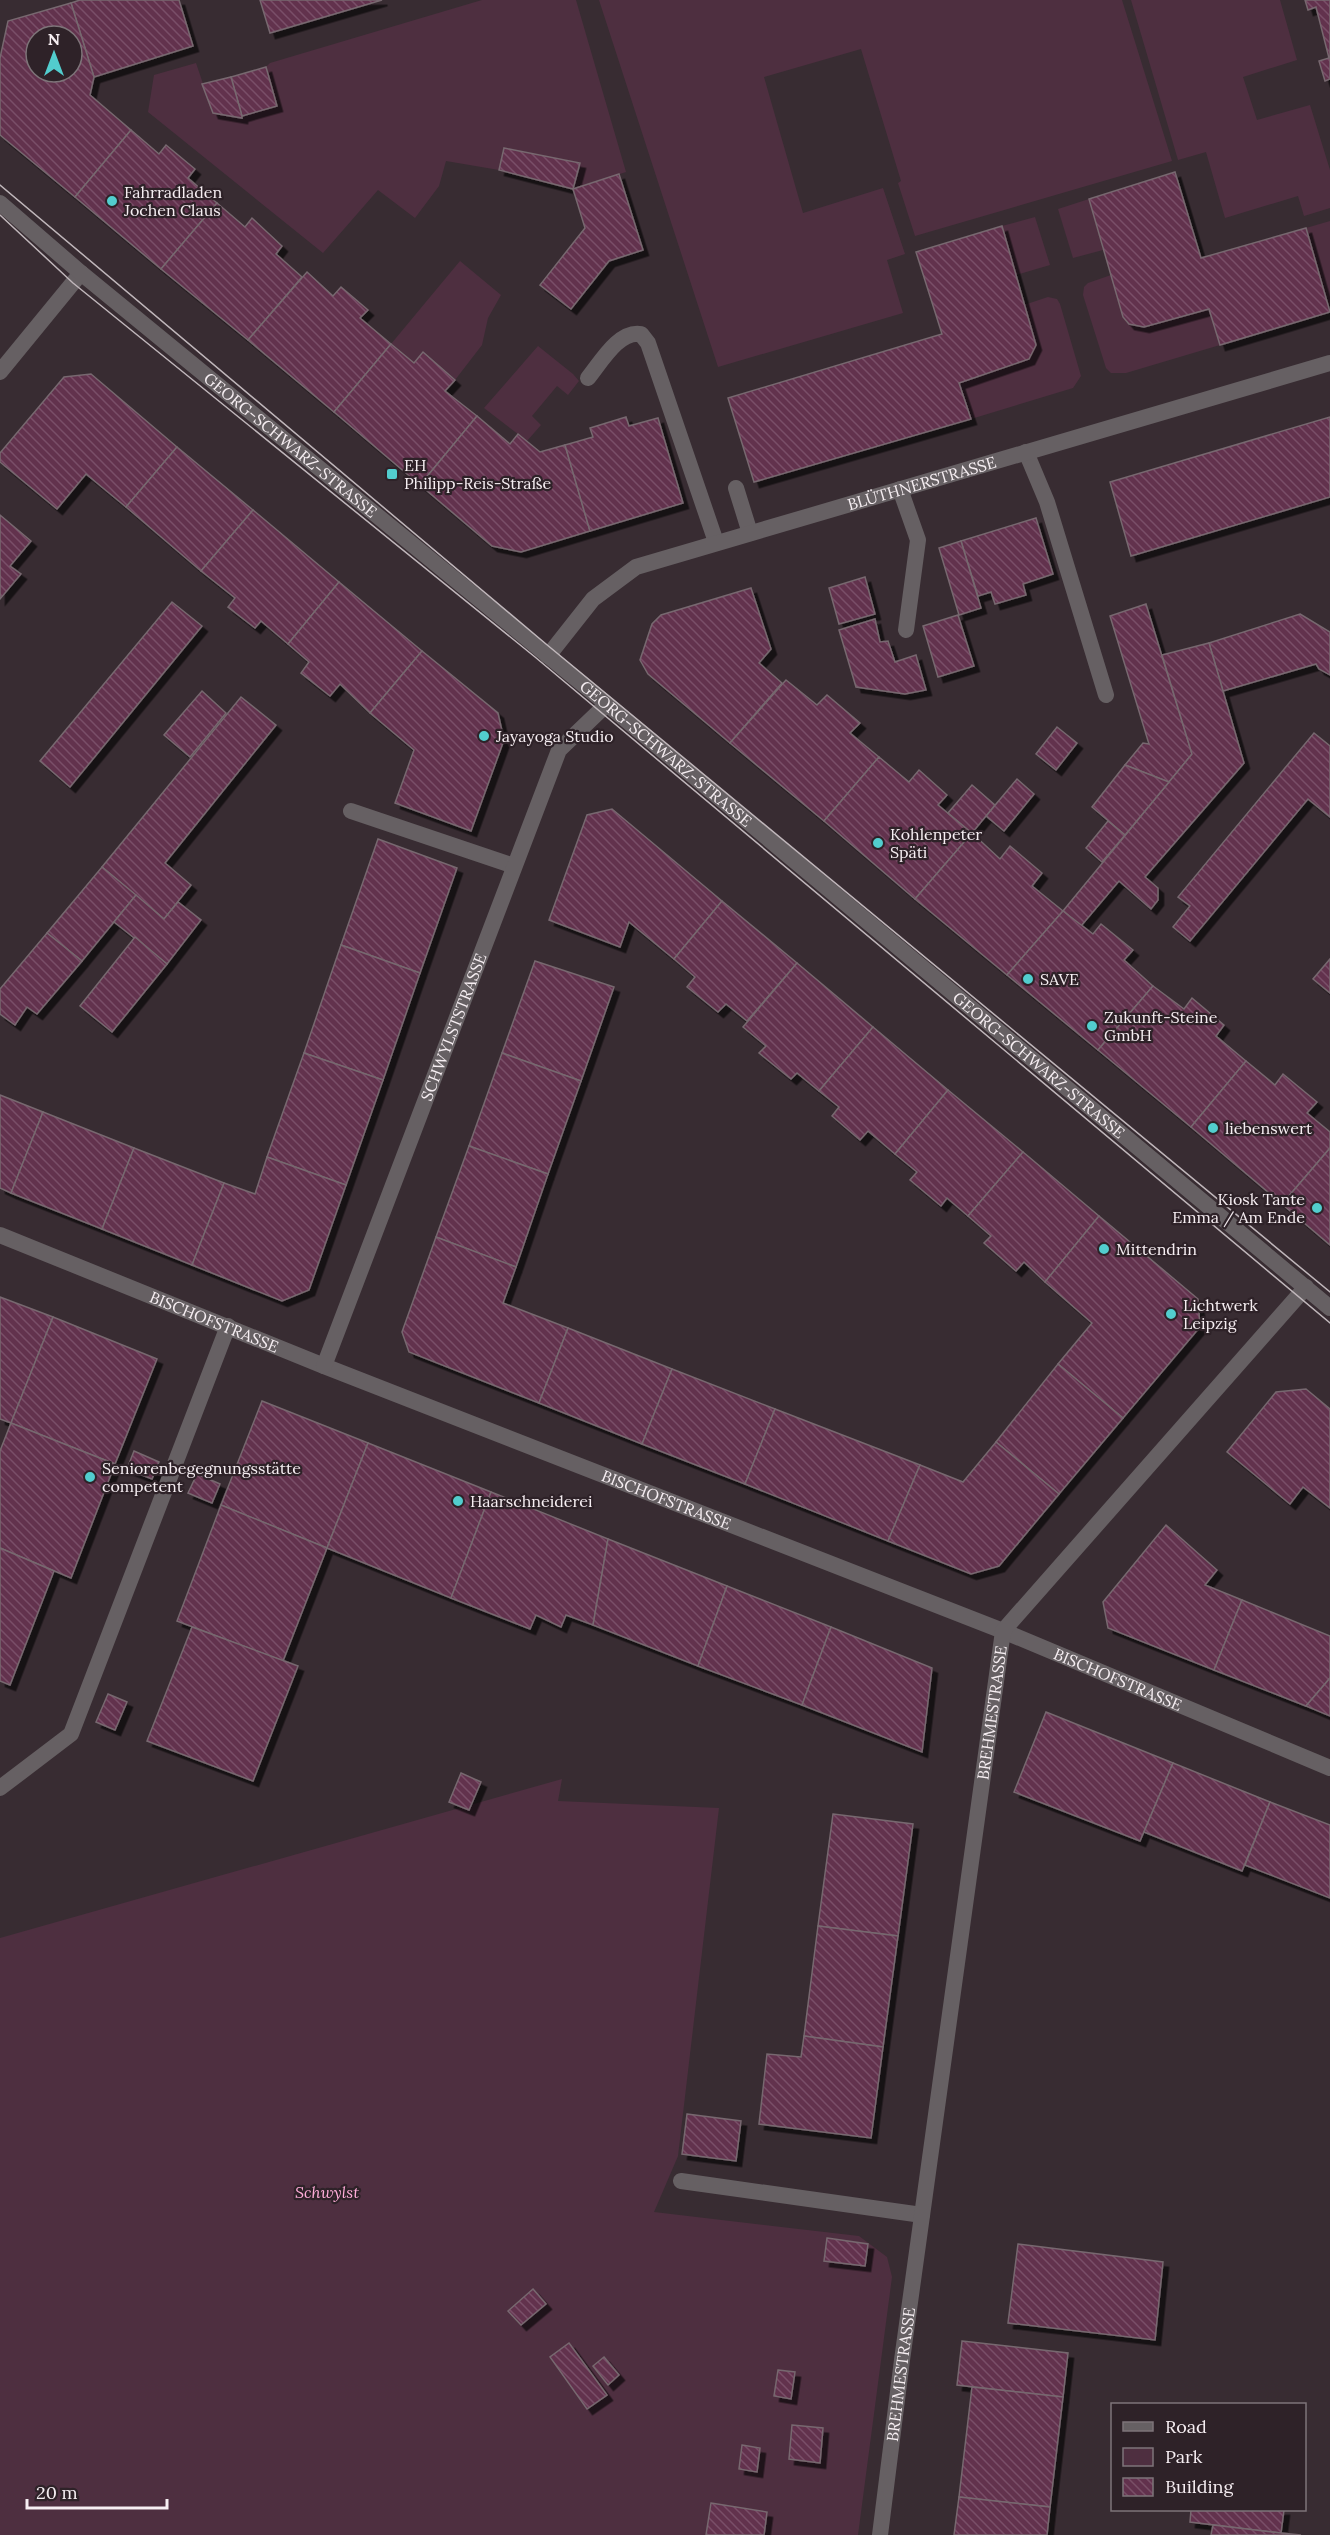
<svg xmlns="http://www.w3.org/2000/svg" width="1330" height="2535" font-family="Lora,serif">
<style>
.green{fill:#4e2f40}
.building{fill:url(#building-back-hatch);stroke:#77686f;stroke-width:1.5;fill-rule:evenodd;filter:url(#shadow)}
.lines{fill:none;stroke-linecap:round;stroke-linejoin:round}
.service{stroke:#666063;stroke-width:16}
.minor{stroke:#666063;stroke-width:16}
.tertiary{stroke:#666063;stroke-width:16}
.tram{stroke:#c0b7bb;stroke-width:1.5}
.poi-dot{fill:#52cdce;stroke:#2e2228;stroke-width:2}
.labels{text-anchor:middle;stroke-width:4.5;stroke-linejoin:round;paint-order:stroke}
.poi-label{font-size:16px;fill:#f6eef2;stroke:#2e2228;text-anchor:start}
.street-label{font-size:16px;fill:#f6eef2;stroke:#2e2228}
.park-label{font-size:16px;font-style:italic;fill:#ffadd9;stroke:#2e2228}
</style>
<defs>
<pattern id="building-back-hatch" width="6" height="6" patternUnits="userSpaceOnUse" patternTransform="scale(1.5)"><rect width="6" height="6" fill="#62314d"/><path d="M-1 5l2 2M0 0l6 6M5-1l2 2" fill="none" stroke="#794f67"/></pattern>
<filter id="shadow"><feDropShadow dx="5.5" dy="5.5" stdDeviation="0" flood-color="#0009"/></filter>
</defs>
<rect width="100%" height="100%" fill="#382c32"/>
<g class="green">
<path d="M482 0H576L626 172 573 189 580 163 504 148 499 170 446 161 439 186 415 218 378 190 323 253 148 112 154 75 196 63 213 113 243 118 242 116 276 106 266 67 270 63Z"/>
<path d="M599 0H1122L1172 161 915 236 898 183 901 181 861 49 764 77 803 213 883 188 905 254 887 260 903 313 718 367Z"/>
<path d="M1131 0H1280L1297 60 1243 77 1257 120 1310 105 1330 170V208L1304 216 1298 196 1225 218 1206 152 1178 160Z"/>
<path d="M1089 199 1103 250 1073 258 1058 209Z"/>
<path d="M1035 217 1050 265 1016 275 1002 226Z"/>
<path d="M1330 221V306L1306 228Z"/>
<path d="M460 261 501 295 488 318 482 345 455 380 424 353 414 363 391 344Z"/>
<path d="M1111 275 1129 324 1144 327 1209 309 1220 345 1126 373H1111L1106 368 1083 295 1084 287 1088 283Z"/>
<path d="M1048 297 1057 299 1060 304 1081 376 1073 388 971 419 959 383 1029 359 1036 345 1024 305Z"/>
<path d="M538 346 573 374 579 381 568 395 557 386 532 416 541 425 527 441 484 408Z"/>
<path d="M562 1779 558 1801 719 1808 678 2156 654 2212 859 2236 887 2257 892 2277 858 2535H0V1938Z"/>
</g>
<g class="building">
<path d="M80 0H179L193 46 94 77 71 3Z"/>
<path d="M260 0H382L270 33Z"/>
<path d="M1305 0H1330V79L1325 81 1319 61 1329 58 1316 7 1308 10Z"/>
<path d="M71 3 94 77 90 95 131 130 75 197 0 135V58L8 21ZM36 36H72V72H36Z"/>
<path d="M266 67 277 106 242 116 231 77Z"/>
<path d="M231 77 242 116V118L213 113 202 84Z"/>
<path d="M131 130 159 154 166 145 195 169 188 178 217 203 161 269 75 197Z"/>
<path d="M504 148 580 163 573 189 499 170Z"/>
<path d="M1175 172 1201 258 1306 228 1330 312 1220 345 1209 309 1144 327 1129 324 1123 317 1089 199Z"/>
<path d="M619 174 643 250 609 261 571 309 540 285 585 228 573 189Z"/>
<path d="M217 203 245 227 252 218 282 246 276 254 302 277 248 340 161 269Z"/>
<path d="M1002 226 1036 345 1029 359 959 383 971 419 754 482 728 398 942 334 916 252Z"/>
<path d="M307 272 333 296 341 287 368 310 360 318 391 344 334 412 248 340Z"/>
<path d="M391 344 414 363 423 352 455 380 445 391 477 416 420 485 334 412Z"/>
<path d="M91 374 177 447 126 507 86 474 57 509 0 462V453L64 377Z"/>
<path d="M477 416 510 444 518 434 540 452 565 445 590 531 521 552 492 546 420 485Z"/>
<path d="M626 417 629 426 658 418 683 503 590 531 565 445 593 437 590 428Z"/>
<path d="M1330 417V497L1131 556 1110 482Z"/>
<path d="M177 447 253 510 201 571 126 507Z"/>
<path d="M253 510 339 582 288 644 261 621 255 628 228 607 235 598 201 571Z"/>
<path d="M0 515 31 541 10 566 21 574 0 599Z"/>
<path d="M1036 518 1053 574 1023 584 1026 595 995 604 991 592 978 596 961 541Z"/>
<path d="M961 541 981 608 959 615 939 548Z"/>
<path d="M865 577 875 614 839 624 829 588Z"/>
<path d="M339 582 422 651 370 713 340 684 330 696 301 673 309 662 288 644Z"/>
<path d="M751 588 771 649 759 663 782 683 730 743 648 674 640 660 652 624 661 615Z"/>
<path d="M172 602 202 626 70 787 40 761Z"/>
<path d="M1146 604 1192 754 1169 782 1125 765 1143 743 1149 744 1110 616Z"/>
<path d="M1300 614 1330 632V675L1319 669 1316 664 1223 691 1209 643Z"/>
<path d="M958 615 974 666 938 677 923 626Z"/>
<path d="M875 619 880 642 888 641 895 662 916 655 926 690 905 694 856 687 839 630Z"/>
<path d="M1209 643 1244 763 1145 877 1158 888V900L1151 909 1119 881 1081 926 1063 911 1192 754 1162 655Z"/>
<path d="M422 651 498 713 504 740 471 831 395 803 414 750 370 713Z"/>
<path d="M786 680 817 705 827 695 860 723 850 733 879 757 824 821 730 743Z"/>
<path d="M202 691 226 713 190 757 164 735Z"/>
<path d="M241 697 276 725 165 863 191 885 164 919 102 867Z"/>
<path d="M1057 727 1077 743 1056 770 1036 754Z"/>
<path d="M1314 733 1330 746V817L1308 799 1190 941 1173 927 1190 906 1178 897Z"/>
<path d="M879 757 909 782 919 770 947 795 938 805 972 833 915 899 824 821Z"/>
<path d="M1125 765 1169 782 1125 835 1092 807Z"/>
<path d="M1017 779 1034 794 1004 831 986 816Z"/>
<path d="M972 785 995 805 972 833 948 813Z"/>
<path d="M612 809 722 901 674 959 629 922 620 947 549 920 587 815Z"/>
<path d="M1108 821 1125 835 1102 862 1086 848Z"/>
<path d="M972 833 1000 859 1010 846 1042 873 1032 886 1063 911 1007 975 915 899Z"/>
<path d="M378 839 457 868 420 973 341 945Z"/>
<path d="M102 867 136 895 82 961 47 933Z"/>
<path d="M136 895 164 919 178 902 201 920 167 964 114 922Z"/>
<path d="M722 901 797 963 747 1021 726 1004 718 1012 687 987 695 977 674 959Z"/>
<path d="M1063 911 1093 934 1101 924 1133 950 1124 960 1153 986 1098 1050 1007 975Z"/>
<path d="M47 933 82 961 37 1014 27 1007 15 1025 0 1014V989Z"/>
<path d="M135 937 167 964 112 1032 80 1006Z"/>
<path d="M341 945 420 973 383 1080 304 1053Z"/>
<path d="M1330 959V993L1313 979Z"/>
<path d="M535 961 614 987 581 1081 502 1053Z"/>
<path d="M797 963 873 1027 819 1091 797 1073 791 1079 759 1053 766 1046 743 1027Z"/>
<path d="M1153 986 1184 1009 1192 998 1224 1025 1216 1036 1246 1061 1191 1127 1098 1050Z"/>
<path d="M873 1027 948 1090 895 1154 868 1131 860 1140 832 1116 839 1107 819 1091Z"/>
<path d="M304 1053 383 1080 346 1185 267 1157Z"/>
<path d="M502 1053 581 1081 548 1174 469 1146Z"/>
<path d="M1246 1061 1275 1085 1283 1074 1317 1102 1307 1113 1330 1132V1148L1282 1204 1191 1127Z"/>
<path d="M948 1090 1023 1152 968 1216 947 1198 941 1206 910 1180 917 1172 895 1154Z"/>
<path d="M0 1095 43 1112 11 1193 0 1188Z"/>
<path d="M43 1112 134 1148 102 1229 11 1193Z"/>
<path d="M469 1146 548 1174 516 1267 436 1237Z"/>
<path d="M134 1148 224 1183 192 1265 102 1229Z"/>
<path d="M1330 1148V1245L1282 1204Z"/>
<path d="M1023 1152 1099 1216 1045 1282 1024 1262 1016 1271 984 1243 991 1236 968 1216Z"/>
<path d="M267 1157 346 1185 309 1290 282 1301 192 1265 224 1183 255 1194Z"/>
<path d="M1099 1216 1198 1299 1200 1327 1123 1418 1058 1364 1092 1323 1045 1282Z"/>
<path d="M436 1237 516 1267 503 1303 568 1328 539 1403 409 1352 402 1332Z"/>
<path d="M0 1297 53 1317 11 1423 0 1419Z"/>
<path d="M53 1317 157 1359 115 1464 11 1423Z"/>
<path d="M568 1328 672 1369 642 1444 539 1403Z"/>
<path d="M1058 1364 1123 1418 1059 1494 996 1442Z"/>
<path d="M672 1369 775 1409 745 1484 642 1444Z"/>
<path d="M1306 1389 1330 1409V1508L1303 1487 1290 1504 1227 1452 1276 1392Z"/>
<path d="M262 1401 368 1443 327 1548 221 1505Z"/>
<path d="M775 1409 920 1465 888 1541 745 1484Z"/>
<path d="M11 1423 115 1464 71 1578 0 1548V1451Z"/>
<path d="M996 1442 1059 1494 999 1566 971 1574 888 1541 920 1465 963 1482Z"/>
<path d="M368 1443 491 1492 451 1598 327 1548Z"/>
<path d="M134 1451 159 1462 152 1479 127 1469Z"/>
<path d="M197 1474 220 1484 212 1503 188 1493Z"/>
<path d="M491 1492 608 1539 593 1625 566 1615 561 1627 536 1615 530 1629 451 1598Z"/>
<path d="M221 1505 327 1548 283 1661 177 1621Z"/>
<path d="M1166 1525 1217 1570 1205 1585 1242 1600 1214 1670 1108 1628 1103 1602Z"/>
<path d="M608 1539 727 1586 698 1666 593 1625Z"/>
<path d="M0 1548 54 1571 10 1685 0 1681Z"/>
<path d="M727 1586 831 1627 802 1705 698 1666Z"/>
<path d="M1242 1600 1330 1636V1678L1306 1706 1214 1670Z"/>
<path d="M192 1627 298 1666 253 1781 147 1741Z"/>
<path d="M831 1627 932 1668 922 1752 802 1705Z"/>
<path d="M1330 1678V1716L1306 1706Z"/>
<path d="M108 1694 127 1702 115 1730 96 1722Z"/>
<path d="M1046 1712 1173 1763 1140 1841 1014 1792Z"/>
<path d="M1173 1763 1270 1802 1242 1871 1144 1832Z"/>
<path d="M461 1773 481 1782 469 1810 449 1802Z"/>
<path d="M1270 1802 1330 1825V1898L1245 1865Z"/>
<path d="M833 1814 913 1824 898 1936 818 1926Z"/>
<path d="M818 1926 898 1936 883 2047 804 2036Z"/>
<path d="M804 2036 883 2047 871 2138 759 2124 767 2054 801 2057Z"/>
<path d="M687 2114 741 2121 736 2161 682 2154Z"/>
<path d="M827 2238 868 2244 865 2266 824 2261Z"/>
<path d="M1018 2244 1163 2262 1155 2340 1008 2323Z"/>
<path d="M533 2289 546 2304 521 2325 508 2311Z"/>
<path d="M962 2341 1068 2353 1063 2397 957 2385Z"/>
<path d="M569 2343 607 2395 587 2409 550 2357Z"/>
<path d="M604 2357 619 2375 608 2385 593 2366Z"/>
<path d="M778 2370 795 2372 791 2399 774 2396Z"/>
<path d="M972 2387 1063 2397 1050 2507 959 2497Z"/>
<path d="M792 2425 823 2428 820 2463 789 2459Z"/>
<path d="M742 2445 760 2448 757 2472 739 2469Z"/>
<path d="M959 2497 1050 2507 1047 2535H954Z"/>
<path d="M711 2503 767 2512 764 2535H706Z"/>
<path d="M1191 2510H1284L1281 2533 1190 2522Z"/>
<path d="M1213 2525 1281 2533 1301 2535H1211Z"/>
</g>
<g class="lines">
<g class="service">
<path d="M588 378C601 362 619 330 641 334L648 343 716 542"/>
<path d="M1026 452 1047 502 1106 695"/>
<path d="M736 488 750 533"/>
<path d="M900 489 918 540 906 630"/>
<path d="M351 811 514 866"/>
<path d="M0 1788 71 1734 228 1326"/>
</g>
<g class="minor">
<path d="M0 372 81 273"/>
<path id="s1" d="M548 656 593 599 636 567 1330 363"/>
<path id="s2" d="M0 1235 324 1366 1003 1631 1330 1768"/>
<path id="s3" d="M324 1366 559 750 607 704"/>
<path d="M681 2181 922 2215"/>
<path id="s4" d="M880 2535 902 2360 1003 1631 1306 1287"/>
</g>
<path class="tertiary" id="s5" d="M0 203 81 273 607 704 1330 1308"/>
<g class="tram">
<path d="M0 185 546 644 1330 1292"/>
<path d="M0 215 73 283 535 657 1330 1323"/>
</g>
</g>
<g class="poi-dot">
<circle cx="112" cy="201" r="6"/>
<rect x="386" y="468" width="12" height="12" rx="3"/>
<circle cx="484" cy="736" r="6"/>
<circle cx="878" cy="843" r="6"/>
<circle cx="1028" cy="979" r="6"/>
<circle cx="1092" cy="1026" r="6"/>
<circle cx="1213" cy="1128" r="6"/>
<circle cx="1317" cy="1208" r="6"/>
<circle cx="1104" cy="1249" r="6"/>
<circle cx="1171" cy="1314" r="6"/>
<circle cx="90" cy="1477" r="6"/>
<circle cx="458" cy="1501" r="6"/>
</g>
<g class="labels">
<g class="poi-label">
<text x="124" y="198">Fahrradladen<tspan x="124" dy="18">Jochen Claus</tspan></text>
<text x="404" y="471">EH<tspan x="404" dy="18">Philipp-Reis-Straße</tspan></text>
<text x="496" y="742">Jayayoga Studio</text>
<text x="890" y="840">Kohlenpeter<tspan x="890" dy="18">Späti</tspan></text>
<text x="1040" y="985">SAVE</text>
<text x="1104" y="1023">Zukunft-Steine<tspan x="1104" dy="18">GmbH</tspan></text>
<text x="1225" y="1134">liebenswert</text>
<text x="1305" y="1205" text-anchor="end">Kiosk Tante<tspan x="1305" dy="18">Emma / Am Ende</tspan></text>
<text x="1116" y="1255">Mittendrin</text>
<text x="1183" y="1311">Lichtwerk<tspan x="1183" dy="18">Leipzig</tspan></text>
<text x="102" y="1474">Seniorenbegegnungsstätte<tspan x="102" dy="18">competent</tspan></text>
<text x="470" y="1507">Haarschneiderei</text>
</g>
<g class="street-label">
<text dy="6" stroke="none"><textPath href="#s5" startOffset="378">GEORG-SCHWARZ-STRASSE</textPath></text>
<text dy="6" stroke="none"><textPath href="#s1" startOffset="424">BLÜTHNERSTRASSE</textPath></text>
<text dy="6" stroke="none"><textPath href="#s5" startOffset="864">GEORG-SCHWARZ-STRASSE</textPath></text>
<text dy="6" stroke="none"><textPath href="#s3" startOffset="363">SCHWYLSTSTRASSE</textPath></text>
<text dy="6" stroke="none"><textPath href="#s5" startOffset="1350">GEORG-SCHWARZ-STRASSE</textPath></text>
<text dy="6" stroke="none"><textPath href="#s2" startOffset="231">BISCHOFSTRASSE</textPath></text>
<text dy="6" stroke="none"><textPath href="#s2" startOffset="717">BISCHOFSTRASSE</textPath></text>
<text dy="6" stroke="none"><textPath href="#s2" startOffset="1203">BISCHOFSTRASSE</textPath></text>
<text dy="6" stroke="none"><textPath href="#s4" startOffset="830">BREHMESTRASSE</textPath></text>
<text dy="6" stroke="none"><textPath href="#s4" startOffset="162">BREHMESTRASSE</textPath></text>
</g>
<g class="park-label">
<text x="327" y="2198">Schwylst</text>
</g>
</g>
<rect x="1111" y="2403" width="195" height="108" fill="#2e2228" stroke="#7e7479" stroke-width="1.5"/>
<rect x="1123" y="2422" width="30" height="9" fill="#666063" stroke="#7e7479" stroke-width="1.5"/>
<text x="1165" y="2433" font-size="18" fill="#f6eef2">Road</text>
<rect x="1123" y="2448" width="30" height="18" fill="#4e2f40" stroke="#7e7479" stroke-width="1.5"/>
<text x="1165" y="2463" font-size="18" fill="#f6eef2">Park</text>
<rect x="1123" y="2478" width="30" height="18" fill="url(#building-back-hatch)" stroke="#7e7479" stroke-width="1.5"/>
<text x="1165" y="2493" font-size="18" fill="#f6eef2">Building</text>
<g transform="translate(54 54)"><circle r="28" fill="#2e2228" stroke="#7e7479" stroke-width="1.5"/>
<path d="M0-4.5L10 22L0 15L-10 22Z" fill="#52cdce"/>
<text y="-9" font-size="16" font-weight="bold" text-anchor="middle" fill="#f6eef2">N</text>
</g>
<path d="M27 2499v9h140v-9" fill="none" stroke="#f6eef2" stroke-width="3"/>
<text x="36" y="2499" font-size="18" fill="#f6eef2" stroke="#2e2228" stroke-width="4.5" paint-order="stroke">20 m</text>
</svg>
